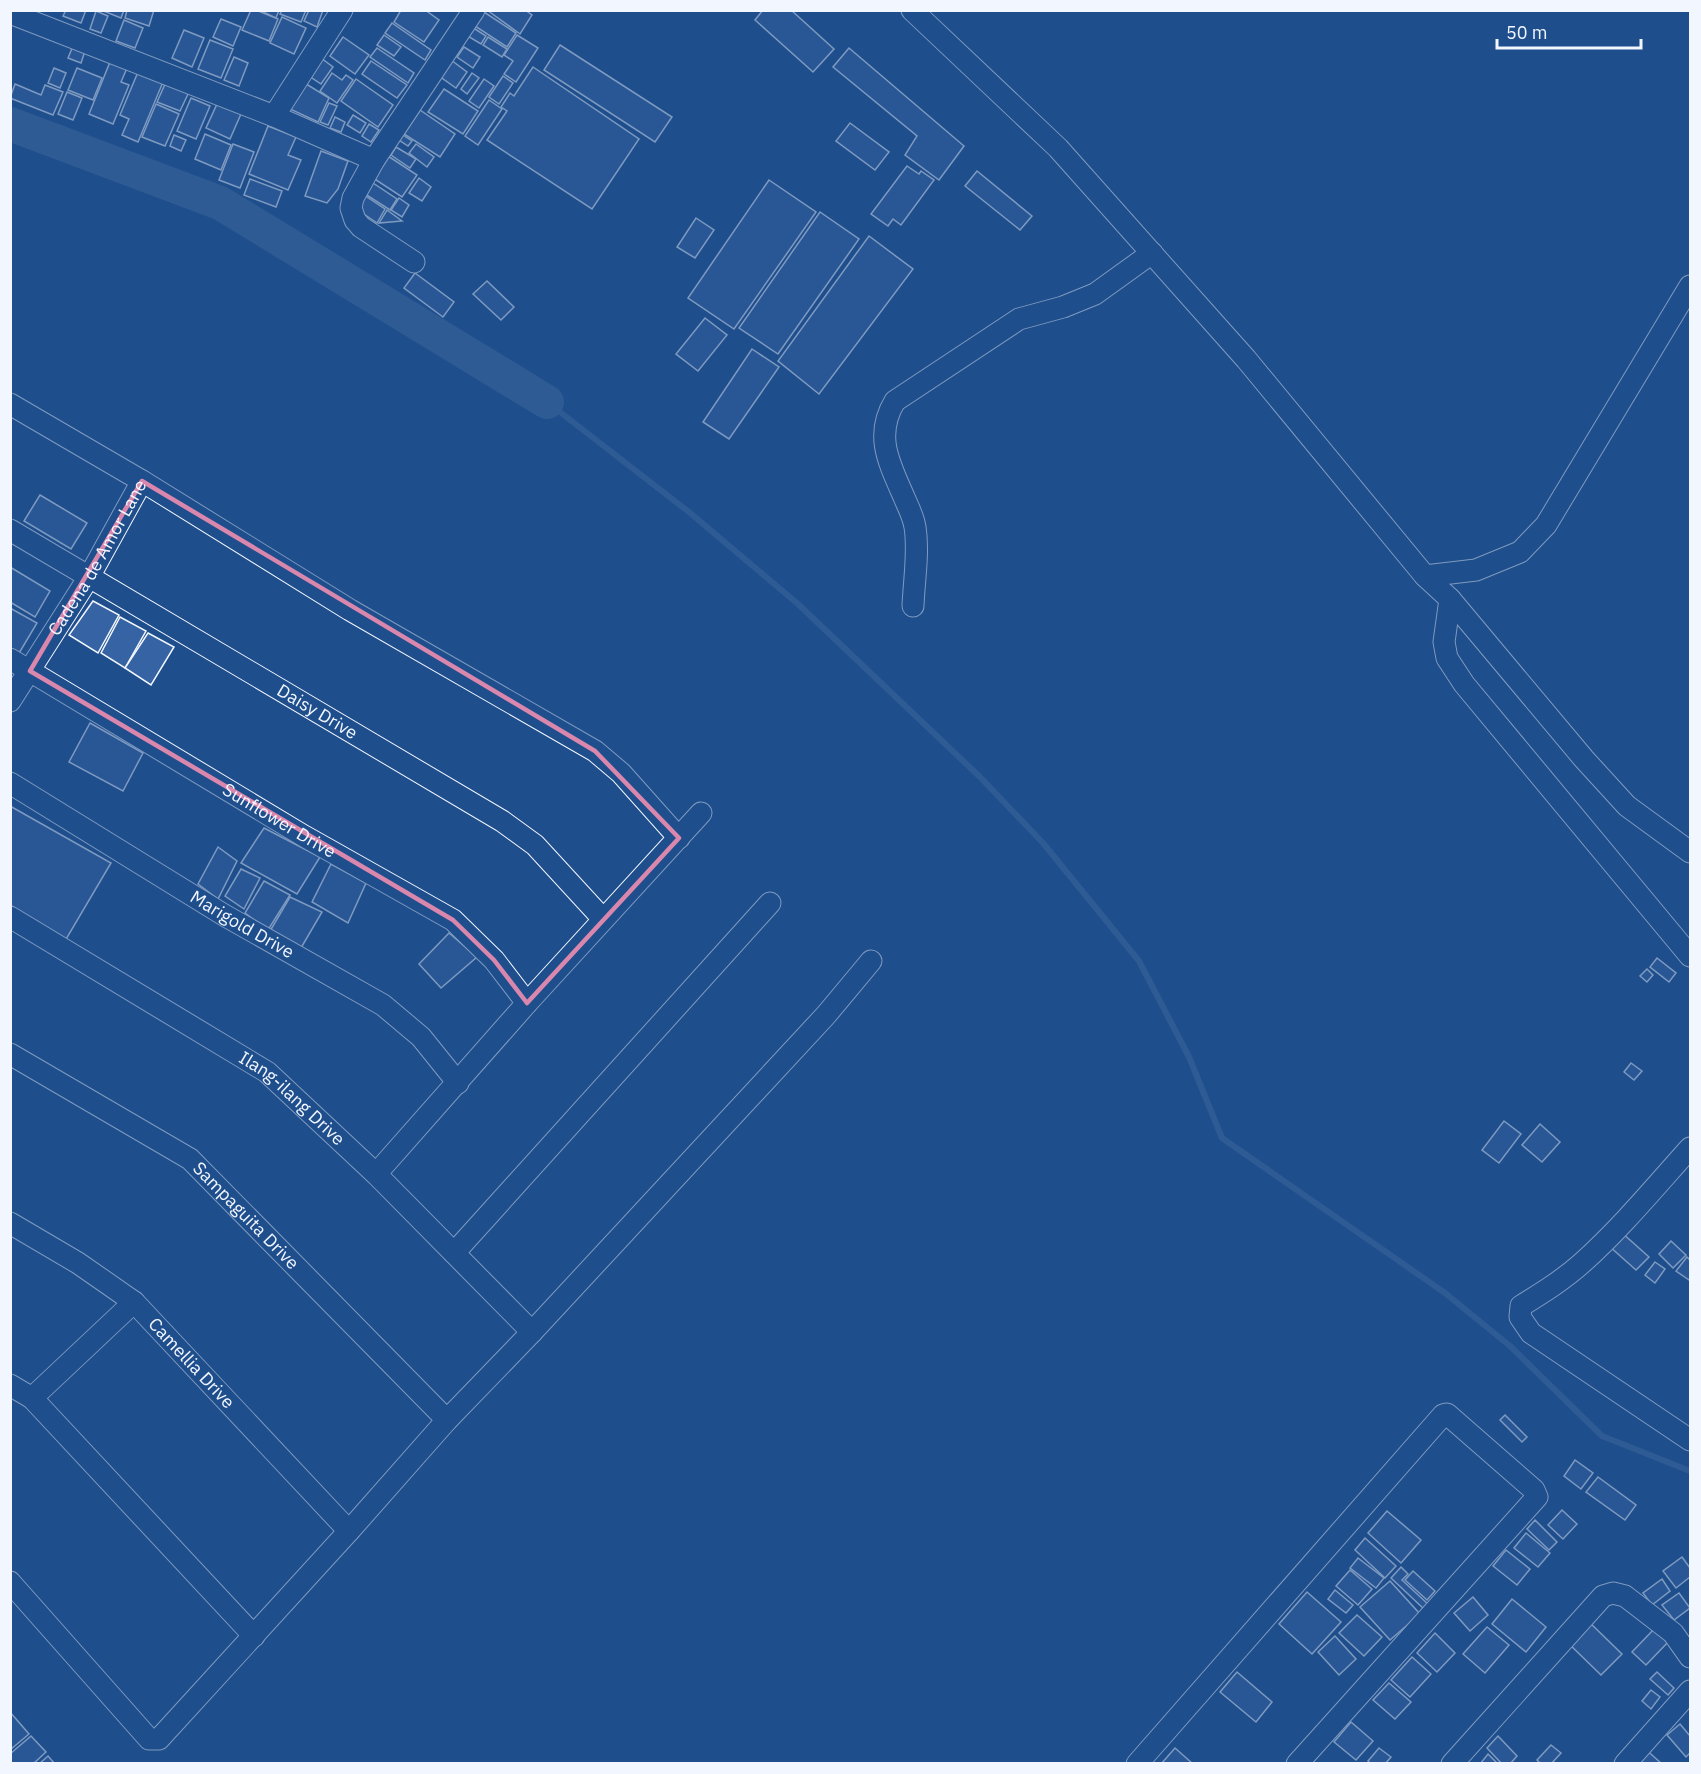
<svg xmlns="http://www.w3.org/2000/svg" width="1701" height="1774" font-family="'IBM Plex Sans',sans-serif">
<style>
.lines{fill:none;stroke-linecap:round;stroke-linejoin:round}
.stream{stroke:#446ba0;stroke-width:6}
.river{stroke:#446ba0;stroke-width:34}
.building{fill:#3563a3;stroke:#f2f6ff;stroke-width:1.5}
.minor-casing{stroke:#f2f6ff;stroke-width:23}
.minor{stroke:#1f4e8c;stroke-width:21}
.marked{fill:none;stroke:#da87ad;stroke-width:4.5;stroke-linejoin:round}
.labels{text-anchor:middle;stroke-width:4.5;stroke-linejoin:round;paint-order:stroke}
.street-label{font-size:18px;fill:#f2f6ff;stroke:#1f4e8c}
</style>
<rect width="100%" height="100%" fill="#1f4e8c"/>
<g class="lines">
<path class="stream" d="M547 402 689 512 798 604 980 777 1043 843 1139 961 1189 1057 1222 1138 1445 1293 1510 1346 1602 1436 1690 1471"/>
<path class="river" d="M10 124 220 203 547 402"/>
</g>
<g class="building">
<path d="M66 10H86L81 23 63 16Z"/>
<path d="M101 10H124L121 18Z"/>
<path d="M127 10H154L149 26 125 18Z"/>
<path d="M251 10H256L278 19 269 41 242 30Z"/>
<path d="M259 10H279L276 18Z"/>
<path d="M282 10H306L301 22 280 14Z"/>
<path d="M309 10H323L317 27 304 21Z"/>
<path d="M401 10H425L439 20 424 42 394 22Z"/>
<path d="M487 10H525L532 15 520 34Z"/>
<path d="M763 10H791L834 49 813 72 755 20Z"/>
<path d="M96 11 108 16 101 33 90 29Z"/>
<path d="M484 12 516 33 507 47 475 26Z"/>
<path d="M282 17 306 28 294 54 270 43Z"/>
<path d="M221 19 241 27 233 46 213 37Z"/>
<path d="M124 20 143 28 135 48 116 41Z"/>
<path d="M392 23 431 50 425 60 385 33Z"/>
<path d="M472 27 486 36 481 44 466 35Z"/>
<path d="M184 30 204 38 192 67 172 58Z"/>
<path d="M384 35 401 47 394 56 377 45Z"/>
<path d="M517 35 538 48 516 82 504 74 513 61 504 55Z"/>
<path d="M343 37 369 55 355 74 330 56Z"/>
<path d="M488 37 507 49 502 57 483 45Z"/>
<path d="M210 40 233 49 221 78 198 69Z"/>
<path d="M560 45 672 117 655 142 544 70Z"/>
<path d="M73 46 85 51 81 63 68 58Z"/>
<path d="M464 47 480 57 473 68 457 57Z"/>
<path d="M377 48 414 73 408 83 370 57Z"/>
<path d="M849 48 964 146 939 180 905 155 917 136 833 67Z"/>
<path d="M234 57 248 63 239 86 224 80Z"/>
<path d="M321 58 333 67 321 84 309 76Z"/>
<path d="M451 60 467 72 456 88 439 76Z"/>
<path d="M371 61 407 85 397 98 362 74Z"/>
<path d="M110 62 127 68 121 82 129 85 113 124 89 114Z"/>
<path d="M533 67 639 139 592 209 487 140 507 111 501 107 510 93 514 96Z"/>
<path d="M54 68 66 73 60 88 48 83Z"/>
<path d="M77 68 102 78 93 100 68 90Z"/>
<path d="M138 72 163 82 138 142 122 135 129 119 120 115Z"/>
<path d="M332 73 342 80 346 75 353 80 337 103 320 91Z"/>
<path d="M472 73 479 78 467 94 461 89Z"/>
<path d="M503 76 513 83 499 104 489 97Z"/>
<path d="M356 79 393 105 378 127 341 101Z"/>
<path d="M484 79 494 86 479 108 469 101Z"/>
<path d="M166 82 189 92 180 111 157 102Z"/>
<path d="M303 82 329 98 318 122 290 109Z"/>
<path d="M15 84 41 95 45 85 63 92 53 115 10 98Z"/>
<path d="M444 89 478 111 463 134 428 112Z"/>
<path d="M67 92 82 98 73 120 58 114Z"/>
<path d="M191 98 210 106 196 139 177 131Z"/>
<path d="M489 100 502 109 478 145 465 136Z"/>
<path d="M329 103 337 106 328 125 320 122Z"/>
<path d="M156 104 179 114 165 146 142 137Z"/>
<path d="M217 104 241 114 230 139 206 128Z"/>
<path d="M420 110 455 134 440 157 404 134Z"/>
<path d="M353 115 366 123 360 133 347 125Z"/>
<path d="M335 117 345 122 341 132 330 128Z"/>
<path d="M850 123 889 152 875 170 836 141Z"/>
<path d="M369 124 379 130 371 142 362 136Z"/>
<path d="M268 126 296 137 288 155 301 160 288 190 249 174Z"/>
<path d="M205 134 231 145 221 170 195 159Z"/>
<path d="M174 135 186 140 181 151 170 146Z"/>
<path d="M403 135 412 141 408 146 399 140Z"/>
<path d="M233 144 254 152 240 188 219 180Z"/>
<path d="M416 144 434 157 427 167 409 153Z"/>
<path d="M396 147 416 159 410 168 391 155Z"/>
<path d="M321 151 348 161 338 189 327 203 305 196Z"/>
<path d="M388 156 417 175 402 197 373 178Z"/>
<path d="M907 166 919 174 921 171 934 180 901 225 893 219 888 226 871 214Z"/>
<path d="M977 171 1032 216 1020 230 965 186Z"/>
<path d="M419 178 431 187 422 201 409 193Z"/>
<path d="M250 179 282 191 276 207 244 195Z"/>
<path d="M769 180 816 212 734 329 688 298Z"/>
<path d="M373 183 397 199 390 210 365 194Z"/>
<path d="M364 195 385 209 377 223 355 208Z"/>
<path d="M399 198 409 205 402 217 391 210Z"/>
<path d="M387 210 402 221 379 223Z"/>
<path d="M820 212 859 239 778 354 739 328Z"/>
<path d="M696 218 714 230 695 258 677 247Z"/>
<path d="M869 236 913 269 819 394 778 361Z"/>
<path d="M415 273 454 302 443 317 404 288Z"/>
<path d="M487 281 514 307 501 320 473 294Z"/>
<path d="M705 318 727 335 698 371 676 354Z"/>
<path d="M752 349 779 367 729 439 703 422Z"/>
<path d="M40 495 87 523 71 549 24 521Z"/>
<path d="M10 567 50 591 35 617 10 602Z"/>
<path d="M93 601 119 615 98 653 69 635Z"/>
<path d="M10 608 37 623 18 655 10 650Z"/>
<path d="M120 617 146 631 125 668 101 653Z"/>
<path d="M148 633 174 647 151 685 125 668Z"/>
<path d="M90 723 143 753 123 791 69 762Z"/>
<path d="M10 806 111 863 65 941 10 905Z"/>
<path d="M264 828 320 857 297 894 241 863Z"/>
<path d="M218 847 237 861 218 899 198 884Z"/>
<path d="M331 864 366 883 348 923 312 902Z"/>
<path d="M241 869 260 878 244 909 225 896Z"/>
<path d="M264 881 290 895 268 930 245 913Z"/>
<path d="M290 897 322 912 301 948 270 931Z"/>
<path d="M449 933 477 957 441 988 419 964Z"/>
<path d="M1657 958 1676 973 1669 982 1650 967Z"/>
<path d="M1647 969 1653 975 1647 982 1640 976Z"/>
<path d="M1631 1063 1642 1071 1634 1080 1624 1072Z"/>
<path d="M1504 1121 1521 1134 1499 1163 1482 1150Z"/>
<path d="M1540 1124 1560 1142 1542 1162 1522 1145Z"/>
<path d="M1621 1232 1649 1257 1636 1270 1609 1246Z"/>
<path d="M1671 1241 1686 1255 1673 1268 1659 1254Z"/>
<path d="M1687 1257 1690 1260V1278L1689 1280 1676 1271Z"/>
<path d="M1655 1262 1665 1269 1655 1283 1645 1275Z"/>
<path d="M1505 1415 1527 1437 1522 1442 1500 1420Z"/>
<path d="M1575 1460 1593 1473 1581 1489 1564 1476Z"/>
<path d="M1598 1477 1636 1505 1625 1520 1586 1492Z"/>
<path d="M1562 1510 1577 1524 1563 1539 1548 1525Z"/>
<path d="M1387 1511 1421 1540 1401 1563 1368 1533Z"/>
<path d="M1535 1520 1557 1542 1549 1550 1527 1529Z"/>
<path d="M1526 1533 1550 1553 1538 1567 1514 1548Z"/>
<path d="M1365 1538 1396 1566 1385 1578 1355 1550Z"/>
<path d="M1506 1550 1530 1569 1517 1585 1493 1566Z"/>
<path d="M1682 1557 1690 1568V1577L1676 1588 1663 1571Z"/>
<path d="M1358 1558 1384 1578 1376 1588 1350 1568Z"/>
<path d="M1401 1567 1408 1574 1402 1580 1429 1605 1425 1610 1391 1578Z"/>
<path d="M1350 1570 1372 1589 1358 1605 1336 1586Z"/>
<path d="M1413 1571 1435 1591 1427 1600 1405 1580Z"/>
<path d="M1662 1579 1670 1591 1652 1605 1643 1593Z"/>
<path d="M1390 1581 1420 1614 1390 1640 1360 1607Z"/>
<path d="M1335 1590 1353 1605 1346 1613 1328 1599Z"/>
<path d="M1307 1592 1341 1622 1312 1654 1279 1624Z"/>
<path d="M1679 1593 1690 1608 1674 1620 1662 1605Z"/>
<path d="M1473 1597 1488 1615 1470 1631 1454 1613Z"/>
<path d="M1512 1599 1546 1627 1526 1652 1492 1624Z"/>
<path d="M1357 1615 1382 1637 1364 1656 1339 1633Z"/>
<path d="M1587 1620 1622 1654 1601 1675 1566 1641Z"/>
<path d="M1487 1627 1509 1645 1485 1673 1463 1654Z"/>
<path d="M1656 1627 1670 1640 1646 1665 1632 1652Z"/>
<path d="M1435 1633 1455 1653 1437 1672 1417 1653Z"/>
<path d="M1335 1636 1356 1659 1339 1675 1318 1652Z"/>
<path d="M1412 1657 1431 1674 1410 1697 1391 1680Z"/>
<path d="M1237 1672 1272 1702 1256 1722 1220 1692Z"/>
<path d="M1657 1672 1674 1688 1668 1695 1650 1679Z"/>
<path d="M1389 1683 1411 1702 1395 1719 1373 1700Z"/>
<path d="M1651 1690 1660 1697 1651 1709 1642 1701Z"/>
<path d="M10 1712 29 1734 10 1750Z"/>
<path d="M1351 1722 1373 1741 1356 1760 1334 1742Z"/>
<path d="M1680 1724 1690 1736V1753L1686 1757 1667 1735Z"/>
<path d="M31 1736 46 1752 33 1764H10V1754Z"/>
<path d="M1498 1736 1517 1756 1510 1764H1502L1487 1748Z"/>
<path d="M1551 1745 1561 1753 1551 1764H1541L1537 1760Z"/>
<path d="M1643 1747 1662 1764H1629Z"/>
<path d="M1175 1748 1193 1764H1161Z"/>
<path d="M1379 1748 1391 1757 1385 1764H1371L1368 1761Z"/>
<path d="M1488 1754 1498 1764H1480Z"/>
<path d="M48 1756 55 1764H39Z"/>
</g>
<g class="lines">
<g class="minor-casing">
<g id="minor">
<path d="M912 10 1058 148 1246 359 1425 576 1450 599 1584 759 1627 806 1690 852"/>
<path d="M10 13 274 116 374 160"/>
<path d="M274 116 342 10"/>
<path d="M414 262 361 227 355 220 351 208 353 198 374 160 474 10"/>
<path d="M10 404 142 481 350 610 595 751 621 773 679 838"/>
<path id="s1" d="M10 530 502 821 535 845 603 919"/>
<path d="M1425 576 1476 570 1520 552 1546 525 1690 286"/>
<path d="M1450 599 1444 642 1447 658 1464 684 1690 956"/>
<path d="M913 606C914 580 919 552 915 527 913 515 908 507 904 497 889 463 874 435 895 401L1019 319 1063 307 1095 294 1152 253"/>
<path id="s2" d="M10 659 304 836 453 920 494 960 527 1003"/>
<path id="s3" d="M10 701 89 577 142 481"/>
<path id="s4" d="M10 783 224 915 383 1005 421 1037 458 1083"/>
<path id="s5" d="M10 917 267 1072 376 1174 532 1332"/>
<path id="s6" d="M10 1054 190 1159 447 1420"/>
<path d="M1690 1148C1655 1187 1621 1228 1582 1263 1563 1280 1542 1293 1521 1306L1520 1317 1531 1333 1690 1440"/>
<path d="M376 1174 527 1003 701 813"/>
<path id="s7" d="M10 1223 78 1263 134 1302 349 1531"/>
<path d="M454 1253 770 903"/>
<path d="M10 1385 32 1398 254 1636"/>
<path d="M32 1398 134 1302"/>
<path d="M10 1582 149 1739H159L349 1531 447 1420 532 1332 826 1015 871 961"/>
<path d="M1137 1764 1443 1415 1447 1414 1534 1490 1537 1497 1297 1764"/>
<path d="M1452 1764 1603 1596 1613 1593 1625 1596 1673 1633 1690 1657"/>
<path d="M1625 1764 1690 1691"/>
</g>
</g>
<use href="#minor" class="minor"/>
</g>
<path d="M0 0H1701V1774H0ZM142 481 595 751 679 838 527 1003 494 960 453 920 30 671Z" fill="#1f4e8c" fill-opacity=".55" fill-rule="evenodd"/>
<path class="marked" d="M142 481 595 751 679 838 527 1003 494 960 453 920 30 671Z"/>
<g class="labels">
<g class="street-label">
<text dy="6" stroke="none"><textPath href="#s3" startOffset="168">Cadena de Amor Lane</textPath></text>
<text dy="6" stroke="none"><textPath href="#s1" startOffset="357">Daisy Drive</textPath></text>
<text dy="6" stroke="none"><textPath href="#s2" startOffset="314">Sunflower Drive</textPath></text>
<text dy="6" stroke="none"><textPath href="#s4" startOffset="272">Marigold Drive</textPath></text>
<text dy="6" stroke="none"><textPath href="#s5" startOffset="336">Ilang-ilang Drive</textPath></text>
<text dy="6" stroke="none"><textPath href="#s6" startOffset="288">Sampaguita Drive</textPath></text>
<text dy="6" stroke="none"><textPath href="#s7" startOffset="231">Camellia Drive</textPath></text>
</g>
</g>
<rect width="1701" height="1774" fill="none" stroke="#f2f6ff" stroke-width="24"/>
<path d="M1497 39v9h144v-9" fill="none" stroke="#f2f6ff" stroke-width="3"/>
<text x="1506" y="39" font-size="18" fill="#f2f6ff" stroke="#1f4e8c" stroke-width="4.5" paint-order="stroke">50 m</text>
</svg>
